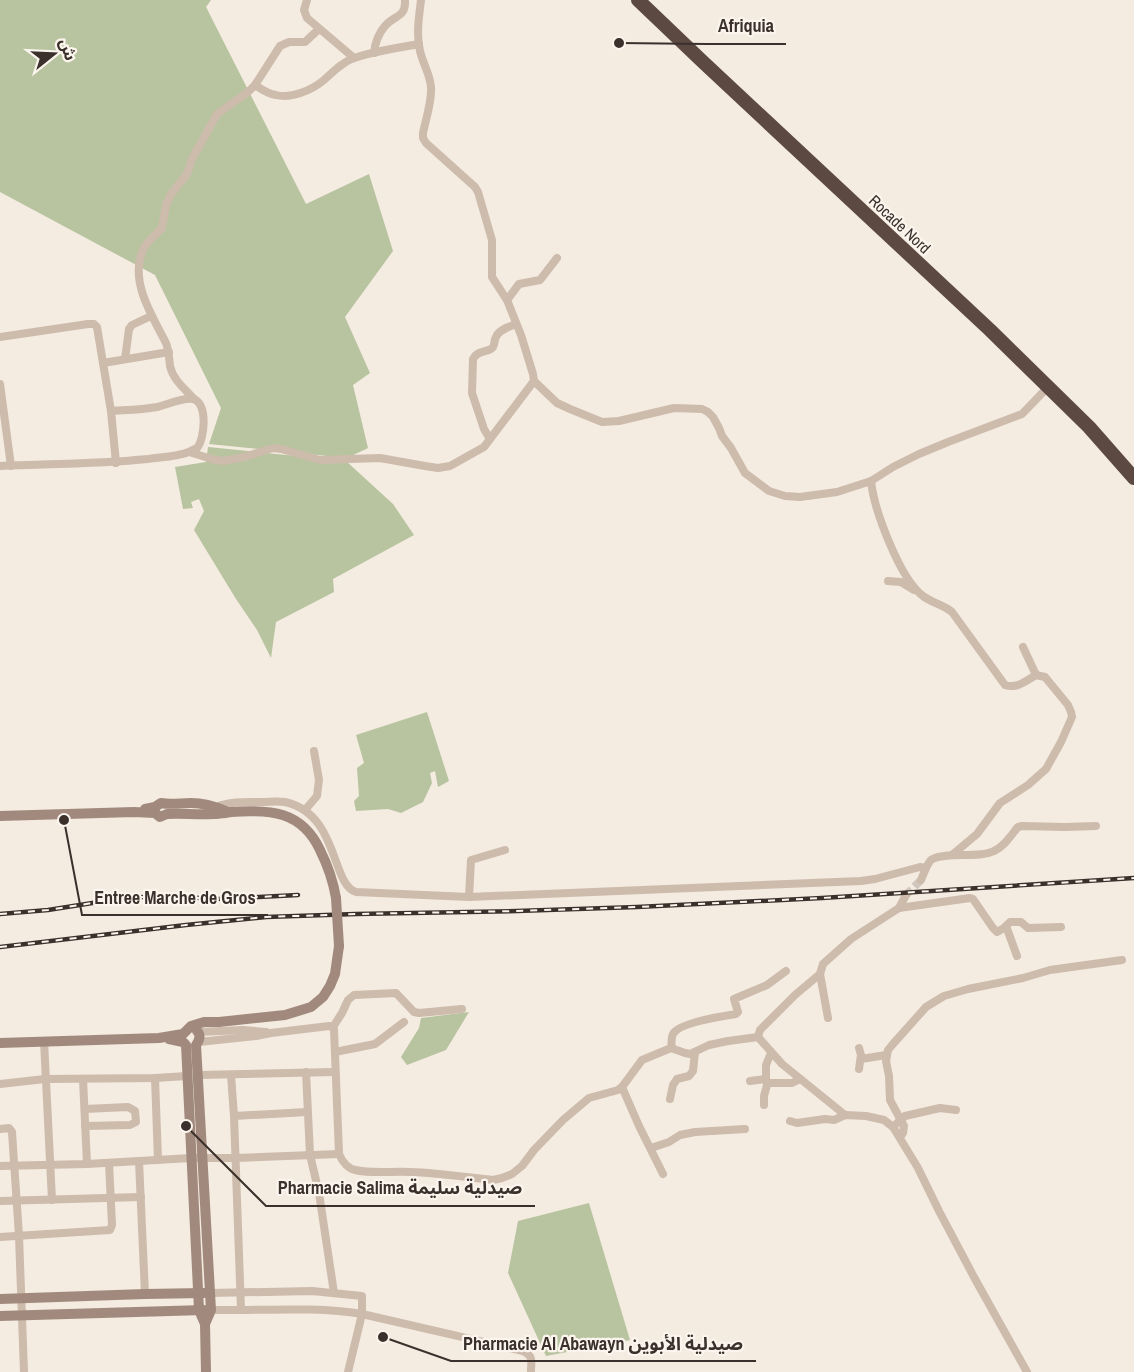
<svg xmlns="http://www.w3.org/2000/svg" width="1134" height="1372" font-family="'Archivo Narrow','Noto Sans Arabic',sans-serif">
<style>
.green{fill:#b8c4a0}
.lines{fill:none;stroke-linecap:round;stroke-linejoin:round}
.street-tunnel{stroke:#cfc6bd;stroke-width:8;stroke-dasharray:8 4;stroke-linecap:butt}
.street{stroke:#cdbbac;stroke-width:8}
.secondary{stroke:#a18a7d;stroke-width:10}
.highway{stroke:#5c4a42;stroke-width:14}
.rail-casing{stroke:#3b302b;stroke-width:4.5}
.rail{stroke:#fbf5ee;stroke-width:2;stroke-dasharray:7;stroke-linecap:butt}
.secondary-bridge{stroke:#a18a7d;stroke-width:10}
.labels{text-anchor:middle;stroke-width:4.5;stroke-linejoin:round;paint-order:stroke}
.street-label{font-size:16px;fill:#3b302b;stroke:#fbf5ee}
.leader{fill:none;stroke:#3b302b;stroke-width:2}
.callout-dot{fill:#3b302b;stroke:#fbf5ee;stroke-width:2}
.callout-label{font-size:18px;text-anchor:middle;font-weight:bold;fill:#3b302b;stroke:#fbf5ee;stroke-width:4.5;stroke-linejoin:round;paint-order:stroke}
</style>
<rect width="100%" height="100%" fill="#f4ebe1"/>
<g class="green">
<path d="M0 0H211L206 7 306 204 369 174 393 251 345 317 370 373 353 385 368 448 347 458 209 444 221 408 155 275 0 192Z"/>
<path d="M208 447 346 461 393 504 414 535 333 579 334 592 276 622 271 658 257 630 236 599 194 530 204 511 199 499 191 502 193 508 183 509 175 467 206 462Z"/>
<path d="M427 712 449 781 438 787 435 771 430 773 432 783 423 802 401 813 388 809 356 811 354 801 359 796 357 768 364 763 356 735Z"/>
<path d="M469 1012 446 1050 407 1065 401 1057 419 1028 421 1018Z"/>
<path d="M589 1203 630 1340 546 1356 508 1273 518 1221Z"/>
</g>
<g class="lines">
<path class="street-tunnel" d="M906 895 921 880"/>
<g class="street">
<path d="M307 0 304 10 307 18 354 58"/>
<path d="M374 53C375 43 378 34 385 26 394 15 406 18 405 0"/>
<path d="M255 85C261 89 268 94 276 95 291 99 312 90 324 80 333 72 342 62 354 58 375 51 397 48 419 44"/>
<path d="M507 300 519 284 540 280 557 258"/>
<path d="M0 337 88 324H94L97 327 111 411 116 463"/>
<path d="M125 359 129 329 132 325 151 316"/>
<path d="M103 363 169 352"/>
<path d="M534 381 557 403 570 409 602 422 619 421 674 408 702 409 708 412 713 417 719 428 722 436 731 448 745 473 769 491 785 496 800 497 837 492 871 481 893 467 919 454 948 442 1022 414 1048 387"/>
<path d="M0 384 11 466"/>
<path d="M194 399C185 389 173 380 170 366 169 358 169 351 166 343 153 317 130 283 142 252 146 241 155 236 162 228L166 205 171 194 187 174 192 159 217 114 248 92 255 85 280 46 289 42H305L319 29"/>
<path d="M490 439 484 429 472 393 473 359C478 349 489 353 493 347 495 344 494 340 496 337 499 329 509 327 516 324"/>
<path d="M189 452 215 460 224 461 244 457 273 448 281 449 320 460 380 458 425 466 438 468 450 466 484 447 534 381 533 374 521 335 507 300 492 277V240L478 192 475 187 426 143 423 138V133C426 118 432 102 431 87 430 74 423 64 420 51 416 34 419 17 421 0"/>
<path d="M0 466C49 464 99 464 148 459 161 457 176 457 189 452 189 452 196 448 197 448 205 439 208 402 193 399 184 397 166 405 157 407 141 410 126 410 111 411"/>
<path d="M871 481C874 510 900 579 923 596 932 603 944 605 952 612L1005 685C1017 689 1026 681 1036 675L1045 677 1068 705 1071 712 1072 717 1061 742 1046 769 1028 785 1000 803 977 834 952 855"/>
<path d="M888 581 901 582 914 590"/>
<path d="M1023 647 1036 675"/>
<path d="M216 807C231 801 246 802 262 802 269 802 278 801 285 802 339 814 331 885 356 892L469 897 861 881 875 879 920 867 926 868C927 866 930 861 931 860 943 851 978 859 994 851 1005 846 1010 836 1018 827L1022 826 1065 827 1096 826"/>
<path d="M305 810 317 796 319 780 314 751"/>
<path d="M921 880 926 868"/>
<path d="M469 897 471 860 505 850"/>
<path d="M899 908 906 895"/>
<path d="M1006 926 1017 956"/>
<path d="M820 974 828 1018"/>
<path d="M462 1009 419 1013 414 1012 396 993 354 995 348 1000 342 1013 333 1027 334 1029 339 1154C342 1161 347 1168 355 1170 372 1174 392 1171 410 1172 438 1173 465 1177 493 1180L502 1178 512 1174 522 1166 534 1150 563 1120 589 1098 618 1090 622 1087 642 1060 671 1048C672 1044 671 1037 673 1034 678 1023 723 1016 736 1014L738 1012 734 999 767 985 786 971"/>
<path d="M198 1032 243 1030 266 1032"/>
<path d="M758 1037 760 1030 795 995 820 974 823 964 851 939 899 908 970 898 973 899 993 928 997 932 1004 928 1010 922H1021L1028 928 1061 927"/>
<path d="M44 1041 52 1200"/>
<path d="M199 1042 256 1036 271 1033 329 1026 333 1027"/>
<path d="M671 1048 685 1053 690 1054 709 1045 728 1041 758 1037 782 1064 845 1115"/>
<path d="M335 1052 375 1044 404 1022"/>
<path d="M861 1059 886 1055"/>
<path d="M859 1069 861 1055 859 1048"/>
<path d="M306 1072 310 1155 319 1193 334 1293"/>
<path d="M198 1075 335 1072"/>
<path d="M231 1075 234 1116 241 1310"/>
<path d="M155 1078 158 1160"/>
<path d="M83 1079 87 1164"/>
<path d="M750 1081 766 1079"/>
<path d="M767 1083H792L800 1079"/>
<path d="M0 1084 45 1079 155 1078 187 1076"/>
<path d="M622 1087 639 1126 663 1174"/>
<path d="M670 1099 673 1085 677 1079 689 1076 693 1071 695 1052"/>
<path d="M764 1105V1096L767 1085 766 1079V1065L771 1053"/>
<path d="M85 1109 128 1107 135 1111 136 1122 130 1125 85 1126"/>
<path d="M234 1116 307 1112"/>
<path d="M790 1121 797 1123 825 1119 834 1120 845 1115 866 1116 884 1120 893 1127 918 1168 939 1211 975 1279 1027 1372"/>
<path d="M893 1127 905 1116 940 1108 956 1110"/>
<path d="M0 1129 9 1128 12 1132 19 1236 24 1372"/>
<path d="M900 1137 903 1133 904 1126 890 1100 889 1076 886 1061 888 1050 893 1044 926 1007 944 996 968 989 1023 978 1050 970 1122 960"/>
<path d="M651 1148 669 1142 680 1135 695 1132 745 1129"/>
<path d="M139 1161 145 1294"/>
<path d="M0 1166 87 1164 191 1158H236L339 1154"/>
<path d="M0 1201 141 1197"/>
<path d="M0 1237 110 1230 112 1225 109 1163"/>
<path d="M210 1293 312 1291 362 1296V1314L348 1372"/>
<path d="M211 1310C262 1311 312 1306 362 1314L523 1351C534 1357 531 1360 531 1372"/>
</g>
<g class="secondary">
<path d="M145 809 155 807 161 803C171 805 181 803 191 803 203 803 214 806 226 811"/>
<path d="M0 816 134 812 155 813 160 817 167 814C182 813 197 815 213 814 219 814 225 813 231 812 270 809 302 811 320 850 328 866 333 880 336 898"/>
<path d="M197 1031C201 1035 200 1040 196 1045L211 1310 205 1324"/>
<path d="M169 1039 183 1042 186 1045 199 1310 205 1324 206 1372"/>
<path d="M0 1043 159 1038 183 1034 191 1026 204 1022H219L285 1015 311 1007 323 997 330 986 335 974 339 946"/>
<path d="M0 1299 145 1294 204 1293"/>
<path d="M0 1316 204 1310"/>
</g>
<path class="highway" d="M638 0 703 62 990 330 1089 427 1134 478"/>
<g class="rail-casing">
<g id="rail">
<path d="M0 914 48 910 124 898 164 896 217 899 298 895"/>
<path d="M0 947 186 925 266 917 356 914 517 911 637 907 822 898 1134 878"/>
</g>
</g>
<use href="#rail" class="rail"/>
<path class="secondary-bridge" d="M336 898 339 946"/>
</g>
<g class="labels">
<g class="street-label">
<text transform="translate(900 224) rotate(43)" y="6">Rocade Nord</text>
</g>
</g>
<path class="leader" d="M619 43L706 44H786M64 820L82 915H268M186 1126L266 1206H535M383 1337L451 1361H756"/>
<g class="callout-dot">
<circle cx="619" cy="43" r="6"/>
<circle cx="64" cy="820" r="6"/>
<circle cx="186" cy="1126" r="6"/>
<circle cx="383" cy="1337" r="6"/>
</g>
<g class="callout-label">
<text x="746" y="32">Afriquia</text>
<text x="175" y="904">Entree Marche de Gros</text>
<text x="400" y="1194">Pharmacie Salima صيدلية سليمة</text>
<text x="603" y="1350">Pharmacie Al Abawayn صيدلية الأبوين</text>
</g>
<g transform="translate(54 54) rotate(72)" stroke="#fbf5ee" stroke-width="4.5" paint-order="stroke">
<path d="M0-4.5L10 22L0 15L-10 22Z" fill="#3b302b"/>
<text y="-9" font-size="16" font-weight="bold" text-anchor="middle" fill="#3b302b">ش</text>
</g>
</svg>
